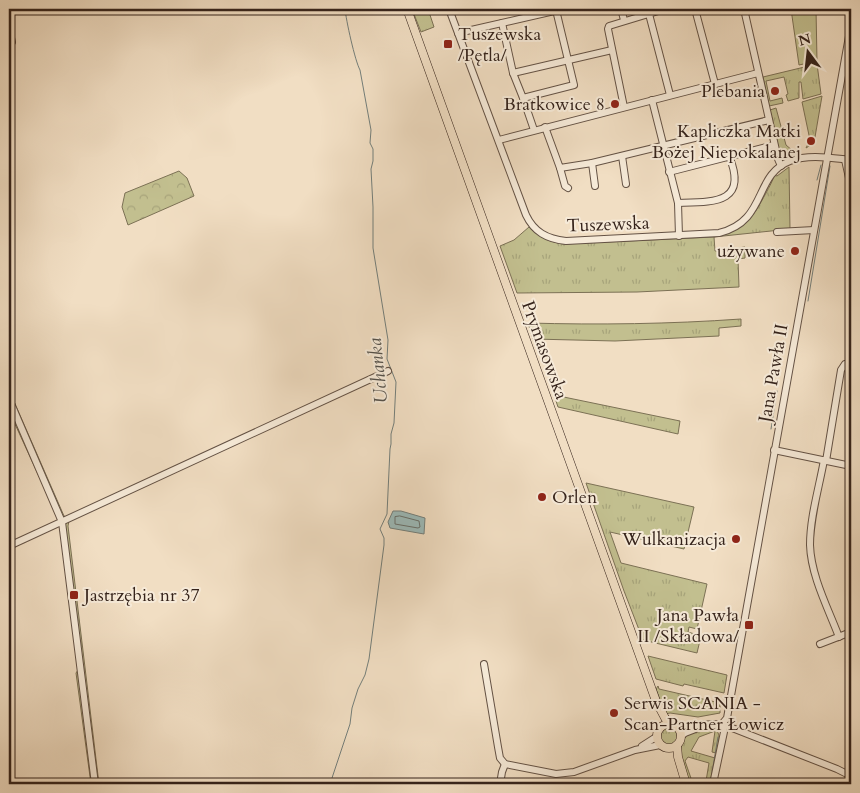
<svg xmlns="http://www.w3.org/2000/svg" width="860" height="793" font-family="Cardo,serif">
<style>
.grass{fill:url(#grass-tufts);stroke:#7c7155}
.forest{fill:url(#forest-crowns);stroke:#7c7155}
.green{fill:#c2bf8f;stroke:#7c7155}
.water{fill:#9cbbba;stroke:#737e7a}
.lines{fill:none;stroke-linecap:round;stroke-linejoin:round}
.shore{stroke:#686f6a;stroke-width:1}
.stream{stroke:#737e7a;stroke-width:1}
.minor-casing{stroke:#645245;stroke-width:8}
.major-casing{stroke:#35231b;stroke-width:9}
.minor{stroke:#f6ead8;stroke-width:6}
.major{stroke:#f1dec3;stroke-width:8}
.poi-dot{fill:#8f2418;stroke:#f6ead8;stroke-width:2}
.labels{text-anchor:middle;stroke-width:4;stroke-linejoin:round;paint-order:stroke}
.poi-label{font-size:18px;fill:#35231b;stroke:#f6ead8;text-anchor:end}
.street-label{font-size:18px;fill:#35231b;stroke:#f6ead8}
.water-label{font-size:19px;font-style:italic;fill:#54514b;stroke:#f6ead8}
</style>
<defs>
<pattern id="grass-tufts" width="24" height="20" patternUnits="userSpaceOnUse" patternTransform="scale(1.25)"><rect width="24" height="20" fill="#c2bf8f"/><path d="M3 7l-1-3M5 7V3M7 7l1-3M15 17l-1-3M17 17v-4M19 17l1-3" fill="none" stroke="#a7a47b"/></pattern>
<pattern id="forest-crowns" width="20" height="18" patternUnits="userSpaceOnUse" patternTransform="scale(1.25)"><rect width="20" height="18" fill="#c2bf8f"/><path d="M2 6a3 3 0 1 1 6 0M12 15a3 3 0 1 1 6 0" fill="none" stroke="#a7a47b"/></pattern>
</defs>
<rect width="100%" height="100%" fill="#f1dec3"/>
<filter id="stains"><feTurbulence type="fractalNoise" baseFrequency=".004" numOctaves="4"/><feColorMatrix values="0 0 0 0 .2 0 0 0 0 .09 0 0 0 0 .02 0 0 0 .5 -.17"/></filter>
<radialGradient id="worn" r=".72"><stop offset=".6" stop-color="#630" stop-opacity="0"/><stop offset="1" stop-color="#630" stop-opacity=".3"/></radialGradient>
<g class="grass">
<path d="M412 9H428L434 27 421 32Z"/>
<path d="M817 64 821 94 803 99 801 82H799V98L788 101 786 95 788 94 784 77 766 81 770 101 782 98 783 103 769 106 763 77Z"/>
<path d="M822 96 814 143 806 148 810 140 802 102Z"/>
<path d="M776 108 786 145 793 151 783 156 780 155 770 110Z"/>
<path d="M789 167 790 229 714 237 715 251 745 247V258L738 259 739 287 637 292 517 293 500 246 514 240 529 227C539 237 550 242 563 244L714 237C745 230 752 219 766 193 769 187 773 181 774 175L777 176Z"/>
<path d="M741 319V326L719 328V336L615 341 533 339 528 323C599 325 670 324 741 319Z"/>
<path d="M9 390 64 516 66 517 69 521 68 526 99 784H91L76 673 78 670 59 520 9 411Z"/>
<path d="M554 395 680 421 678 434 558 407Z"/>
<path d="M586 483 694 507 684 549 610 532 621 563 707 584 697 629 689 627 688 632 701 636 697 653 643 640 624 591Z"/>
<path d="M648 656 727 675 724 693 684 684 683 686 656 679Z"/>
<path d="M658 686 659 689 720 703V713L698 717 670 713 665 714 656 689Z"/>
<circle cx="669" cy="736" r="9"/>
<path d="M713 728C723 733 718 744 716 753L712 752 715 731 699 737 691 751 715 758 712 780 706 781 709 763 688 757 685 761 693 784H689C679 754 670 731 713 728Z"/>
</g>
<path class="forest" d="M179 171 187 178 194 196 128 225 122 207 125 193Z"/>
<path class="green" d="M791 9H816L817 61 799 65Z"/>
<path class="water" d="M393 511H401L425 518 424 534 390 528 388 522Z"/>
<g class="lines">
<path class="shore" d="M400 516 419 521 420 527 418 528 395 524V517Z"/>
<g class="stream">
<path d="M817 180 821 165"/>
<path d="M808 301 830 166"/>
<path d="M771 429 777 391"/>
<path d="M330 784 350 724 352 708 358 689 365 675 369 659 384 545V538L380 529 387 514 390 449 391 444V434L394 423 396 382 387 359 388 340 373 248V207L371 169 373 161V149L370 143 371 130 360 70C355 61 346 20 345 9"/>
<path d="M710 784 718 737"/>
</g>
<g class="minor-casing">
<g id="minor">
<path d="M449 9 526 215C534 232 547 239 566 241L719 233C768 221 753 175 790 161 809 154 831 158 851 160"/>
<path d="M621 9 624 20"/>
<path d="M695 9 715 84"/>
<path d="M744 9 778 159 781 166"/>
<path d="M649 14 670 95"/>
<path d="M502 23 513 73 523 98 574 85 556 10"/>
<path d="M9 29 12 42 9 43"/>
<path d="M458 33 563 9"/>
<path d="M513 73 612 50"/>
<path d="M523 98 534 130"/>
<path d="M652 100 678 203 679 236"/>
<path d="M624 107 608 29 609 26 665 9"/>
<path d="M545 127 560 168 592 163 769 120"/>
<path d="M499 140 758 73"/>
<path d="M622 156 626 184"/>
<path d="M845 160 851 187"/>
<path d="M592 163 595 186"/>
<path d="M560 168 565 186 568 188"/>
<path d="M669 172 774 145"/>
<path d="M678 203C713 202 749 204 729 156"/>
<path d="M777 232 814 230"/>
<path d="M9 399 62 522 95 784"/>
<path d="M774 450 851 466"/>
<path d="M824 460C819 488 810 517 810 545 811 576 828 608 839 637"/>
<path d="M826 461 841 370 845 364 851 363"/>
<path d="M851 524 849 544 851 558"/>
<path d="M9 546 388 371"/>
<path d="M820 644 851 632"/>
<path d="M484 664 498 747 500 758 505 764 556 774 574 772 635 750 660 745"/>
<path d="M722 724 837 769 851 776"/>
<path d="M678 728 692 725 722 724 727 718 851 25"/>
<path d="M681 736 685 733 698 728"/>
<path d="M642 746 656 737"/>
<path d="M500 784 502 772 505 764"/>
<path d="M713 784 724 732 722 724"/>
</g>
</g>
<g class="major-casing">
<g id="major">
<path d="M407 9 656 701 665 718 670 724"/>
<circle cx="669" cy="736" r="12"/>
<path d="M677 745 678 757 686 784"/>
</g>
</g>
<use href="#minor" class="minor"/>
<use href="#major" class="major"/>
</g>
<g class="poi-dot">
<rect x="443" y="39" width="10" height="10" rx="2.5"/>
<circle cx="775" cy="91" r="5"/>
<circle cx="615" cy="104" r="5"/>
<circle cx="811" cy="141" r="5"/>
<circle cx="795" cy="251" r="5"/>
<circle cx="542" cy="497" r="5"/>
<circle cx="736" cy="539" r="5"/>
<rect x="69" y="590" width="10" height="10" rx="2.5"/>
<rect x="744" y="620" width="10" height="10" rx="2.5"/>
<circle cx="614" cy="713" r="5"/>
</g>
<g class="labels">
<g class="poi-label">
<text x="458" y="40" text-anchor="start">Tuszewska<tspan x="458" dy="21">/Pętla/</tspan></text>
<text x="765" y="97">Plebania</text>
<text x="605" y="110">Bratkowice 8</text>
<text x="801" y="137">Kapliczka Matki<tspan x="801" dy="21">Bożej Niepokalanej</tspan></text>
<text x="785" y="257">używane</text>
<text x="552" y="503" text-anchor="start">Orlen</text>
<text x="726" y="545">Wulkanizacja</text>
<text x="84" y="601" text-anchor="start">Jastrzębia nr 37</text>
<text x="739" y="621">Jana Pawła<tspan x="739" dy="21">II /Składowa/</tspan></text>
<text x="624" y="709" text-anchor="start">Serwis SCANIA -<tspan x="624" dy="21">Scan-Partner Łowicz</tspan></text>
</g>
<g class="street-label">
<text transform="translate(608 224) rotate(-2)" y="6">Tuszewska</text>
<text transform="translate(545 350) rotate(70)" y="6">Prymasowska</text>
<text transform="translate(773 373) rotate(-80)" y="6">Jana Pawła II</text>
</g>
<g class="water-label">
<text transform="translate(377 371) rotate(-96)" y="7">Uchanka</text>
</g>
</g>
<rect width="860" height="793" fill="none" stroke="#f1dec3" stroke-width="30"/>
<rect x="10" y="10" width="840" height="773" fill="none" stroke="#35231b" stroke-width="2.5"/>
<rect x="15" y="15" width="830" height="763" fill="none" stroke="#35231b"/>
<g transform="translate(808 52) rotate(345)" stroke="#f6ead8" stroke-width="4" paint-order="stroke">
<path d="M0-4L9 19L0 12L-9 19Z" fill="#35231b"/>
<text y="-8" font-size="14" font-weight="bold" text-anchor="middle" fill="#35231b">N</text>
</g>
<rect width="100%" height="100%" filter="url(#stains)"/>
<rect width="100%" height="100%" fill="url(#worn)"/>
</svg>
